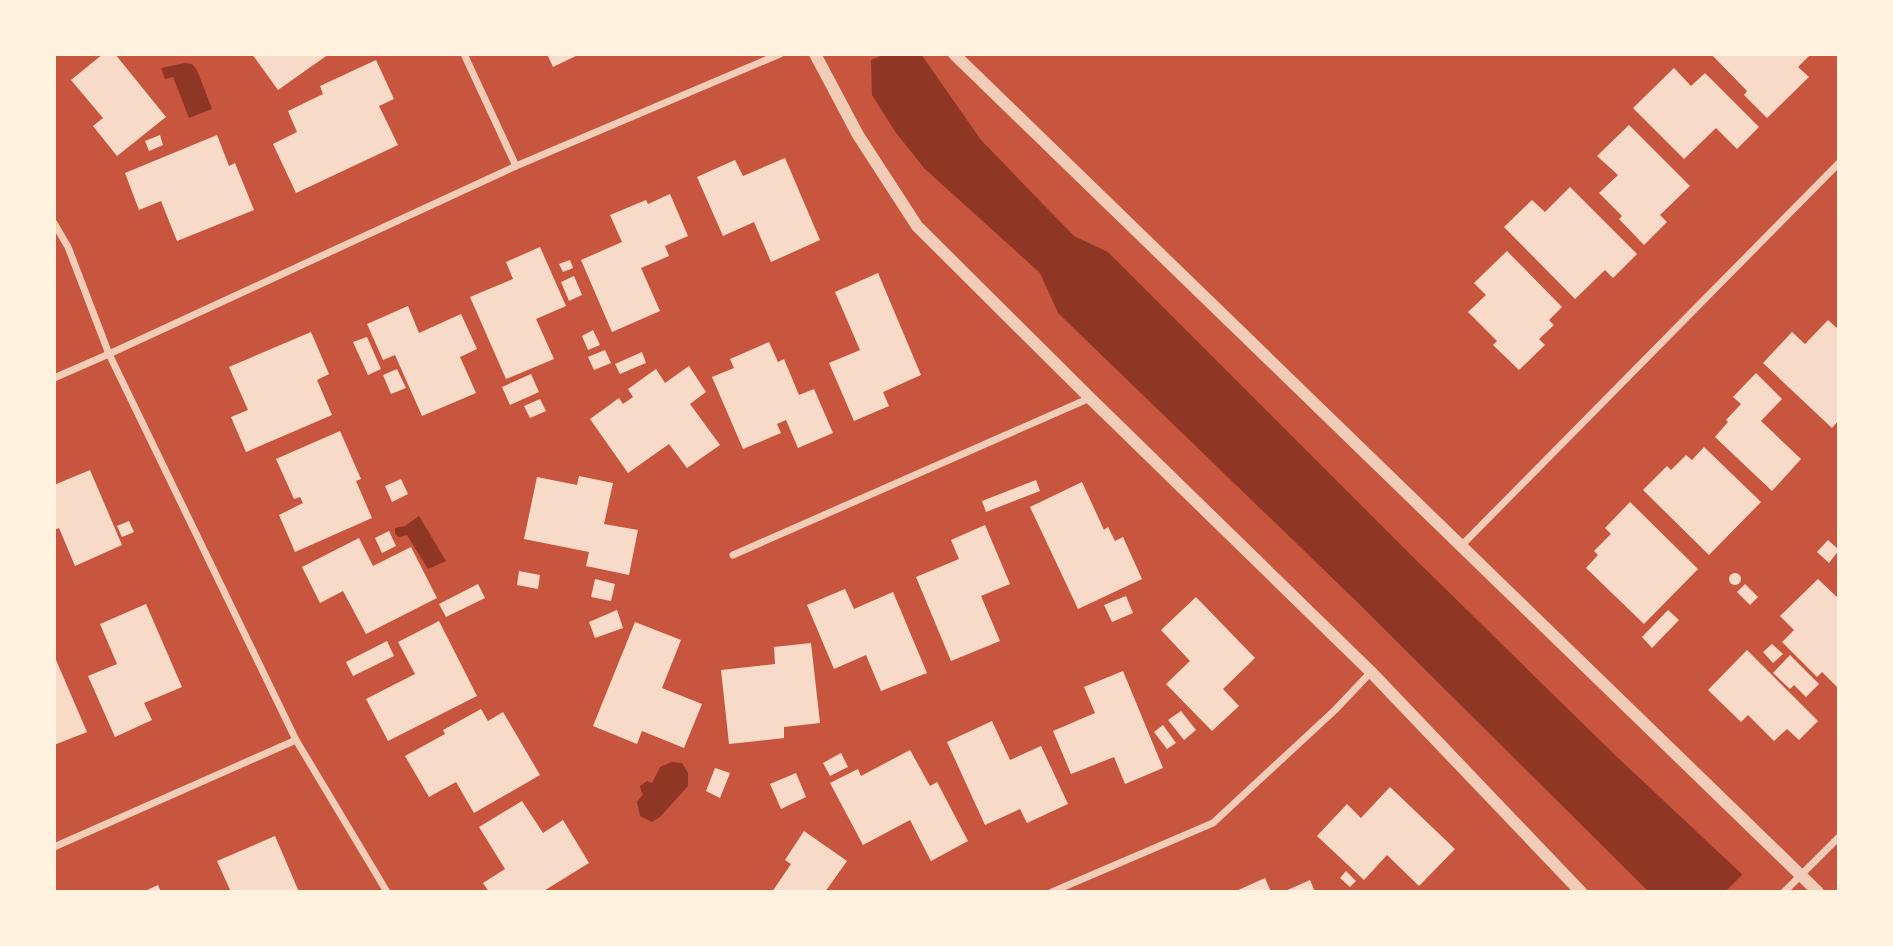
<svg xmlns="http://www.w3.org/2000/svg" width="1893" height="946" font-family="Inter,sans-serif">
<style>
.water{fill:#8f3625}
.pier{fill:#c8553d}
.building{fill:#f7dbc8}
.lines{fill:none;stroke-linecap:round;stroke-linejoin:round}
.minor{stroke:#f1ccb7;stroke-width:7}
.tertiary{stroke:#f1ccb7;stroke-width:12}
</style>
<rect width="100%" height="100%" fill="#c8553d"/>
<g class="water">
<path d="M885 54H921L981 140 1074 236 1108 252 1420 564 1616 756 1761 892H1649L1354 599 1058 313 1040 273 925 169 896 133 872 95 871 60Z"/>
<path d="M185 63 192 64 197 70 212 109 189 118 173 77 165 79 161 68Z"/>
<path d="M419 516 446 561 428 569 407 535 399 537 395 534V528L405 526Z"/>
<path d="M672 762 682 763 688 773V786L660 817 652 822 640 816 637 802 643 794 641 791 640 786 647 781 652 783 660 767Z"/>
</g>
<path class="pier" d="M1743 874 1761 892H1725Z"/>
<g class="building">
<path d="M103 54H115L166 117 117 156 93 126 103 118 71 80Z"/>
<path d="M252 54H329L278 90Z"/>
<path d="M547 54H580L553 67Z"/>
<path d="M1711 54H1811L1798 67 1809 77 1767 118 1744 95 1747 91Z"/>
<path d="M376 60 394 99 379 106 398 145 296 193 273 144 297 132 288 111 323 94 320 86Z"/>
<path d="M1674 68 1691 86 1705 73 1759 127 1737 149 1716 128 1684 159 1633 108Z"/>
<path d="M1629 125 1690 186 1660 215 1667 222 1644 245 1619 219 1622 216 1599 193 1618 175 1597 156Z"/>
<path d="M160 135 163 145 149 151 145 141Z"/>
<path d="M217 135 229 166 235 163 254 210 177 241 161 201 139 210 125 173Z"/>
<path d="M785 158 820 240 771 262 754 222 723 236 697 177 735 160 743 176Z"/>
<path d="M1570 187 1637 254 1613 278 1605 270 1575 299 1504 227 1532 200 1545 212Z"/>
<path d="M670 194 688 236 665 246 669 256 641 268 660 311 612 332 581 260 622 242 610 215 646 200 648 204Z"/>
<path d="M540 247 566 306 536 319 554 359 506 379 470 297 513 279 506 262Z"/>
<path d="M1507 251 1562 307 1549 320 1554 325 1539 339 1545 345 1519 370 1493 345 1497 341 1468 312 1486 295 1474 283Z"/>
<path d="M570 260 573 268 563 272 559 264Z"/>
<path d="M878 273 921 375 883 392 889 406 854 421 829 363 860 350 835 292Z"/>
<path d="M574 276 582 295 569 301 561 282Z"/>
<path d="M408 306 419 333 461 314 477 349 460 357 476 393 422 416 395 355 383 360 367 324Z"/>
<path d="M1828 320 1839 330V420L1832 428 1763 363 1792 332 1805 344Z"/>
<path d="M593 330 600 345 588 350 582 336Z"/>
<path d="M311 332 329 374 317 380 332 415 246 452 231 417 248 410 229 367Z"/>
<path d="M367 337 381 369 368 375 353 342Z"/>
<path d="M769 342 778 362 784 359 799 395 814 389 833 433 798 448 786 420 777 424 781 433 743 449 712 377 734 368 730 359Z"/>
<path d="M605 350 611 363 594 370 588 357Z"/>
<path d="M642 352 646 363 620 374 615 364Z"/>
<path d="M689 366 706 392 690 404 720 445 687 468 669 444 628 473 590 419 619 398 623 404 633 397 628 389 656 369 665 383Z"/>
<path d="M397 369 406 388 391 394 383 375Z"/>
<path d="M1756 373 1782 399 1761 421 1801 459 1772 491 1715 437 1728 422 1726 420 1741 404 1733 397Z"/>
<path d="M531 374 539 392 510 405 502 387Z"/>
<path d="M540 399 546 411 530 418 524 406Z"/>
<path d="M340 431 361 479 356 481 372 518 295 552 279 515 303 503 300 497 294 499 276 459Z"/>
<path d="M1704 447 1761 502 1709 555 1643 490 1667 466 1671 470 1686 455 1692 460Z"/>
<path d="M90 470 122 545 75 566 59 528 54 530V485Z"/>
<path d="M579 476 613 483 604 524 638 530 629 575 586 566 589 552 524 539 537 477 577 485Z"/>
<path d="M401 479 408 494 392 502 385 486Z"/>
<path d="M1036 480 1040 491 986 512 982 501Z"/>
<path d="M1082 482 1104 530 1108 527 1115 541 1123 537 1142 579 1078 609 1030 507Z"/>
<path d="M1630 502 1698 569 1644 624 1586 568 1598 555 1594 551 1611 534 1605 528Z"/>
<path d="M129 521 134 532 122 537 117 526Z"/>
<path d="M985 525 1010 584 981 596 1000 641 951 661 916 577 959 559 951 540Z"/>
<path d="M389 531 396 546 382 553 375 538Z"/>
<path d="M359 538 373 566 411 547 437 598 366 634 343 591 320 603 302 567Z"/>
<path d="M1828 540 1839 550 1829 563 1817 552Z"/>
<path d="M519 571 540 575 538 589 517 585Z"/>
<circle cx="1735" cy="579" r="6"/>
<path d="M595 579 615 584 611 601 591 597Z"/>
<path d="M1818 579 1839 599V689L1822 672 1817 677 1782 642 1794 630 1780 616Z"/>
<path d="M478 584 485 598 446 617 439 604Z"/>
<path d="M1745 584 1758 597 1750 605 1737 592Z"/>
<path d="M845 589 854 609 893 592 927 673 881 691 866 655 834 669 807 605Z"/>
<path d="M1126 596 1133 613 1112 622 1104 605Z"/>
<path d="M1196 597 1255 658 1223 689 1239 706 1212 731 1166 684 1190 661 1161 630Z"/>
<path d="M146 604 182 687 144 703 152 720 115 737 88 676 117 664 100 624Z"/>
<path d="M617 610 623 628 595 638 589 622Z"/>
<path d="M1668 610 1679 620 1652 648 1642 637Z"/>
<path d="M439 621 477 696 388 741 366 699 415 674 398 642Z"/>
<path d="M635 622 681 640 662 688 702 704 684 748 642 731 637 744 593 726Z"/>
<path d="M387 641 394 656 353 676 346 662Z"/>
<path d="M811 643 820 723 784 727V738L729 744 721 670 775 664 774 647Z"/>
<path d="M1772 644 1783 654 1773 663 1763 652Z"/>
<path d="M1747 650 1818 721 1799 740 1787 729 1774 741 1748 715 1741 722 1708 690Z"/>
<path d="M1790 655 1819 684 1806 697 1794 685 1790 689 1773 673Z"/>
<path d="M54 660H56L87 732 54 745Z"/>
<path d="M1123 671 1163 768 1125 784 1114 757 1071 774 1053 731 1095 713 1084 687Z"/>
<path d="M481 709 488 721 503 712 540 775 474 813 456 782 429 797 405 756 445 734 443 730Z"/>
<path d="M1181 711 1196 730 1184 740 1168 720Z"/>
<path d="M992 721 1010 760 1041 746 1068 804 1027 823 1020 809 985 825 947 742Z"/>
<path d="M1163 725 1176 743 1167 749 1154 732Z"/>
<path d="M910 750 930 786 937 782 968 841 931 861 910 820 863 845 830 783 858 769 861 776Z"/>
<path d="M841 753 848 767 830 776 823 763Z"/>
<path d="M715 768 730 773 720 798 706 791Z"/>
<path d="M796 773 806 797 781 809 770 784Z"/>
<path d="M1390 787 1455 849 1419 886 1387 855 1364 880 1317 836 1347 804 1361 818Z"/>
<path d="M522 801 543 833 563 820 589 863 542 892H489L483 883 505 869 479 827Z"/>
<path d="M804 831 847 861 825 892H772L791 864 785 860Z"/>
<path d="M275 836 299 892H231L217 861Z"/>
<path d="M1346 871 1356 881 1350 887 1340 878Z"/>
<path d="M1265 878 1271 892H1234Z"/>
<path d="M1310 880 1315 892H1283Z"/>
<path d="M158 885 161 892H143Z"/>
</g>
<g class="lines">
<g class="minor">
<path d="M464 54 516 166"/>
<path d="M54 223 68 247 109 354 296 740 387 892"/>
<path d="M54 378 109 354 516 166 780 54"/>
<path d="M1461 546 1839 163"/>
<path d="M733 555 1090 398"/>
<path d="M54 847 296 740"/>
<path d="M1052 892 1213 823 1335 710 1371 672"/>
<path d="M1784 892 1839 837"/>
</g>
<g class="tertiary">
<path d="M815 54 858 135 917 226 1090 398 1371 672 1581 892"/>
<path d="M954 54 1818 892"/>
</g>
</g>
<rect width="1893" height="946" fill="none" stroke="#fff3e0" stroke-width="112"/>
</svg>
